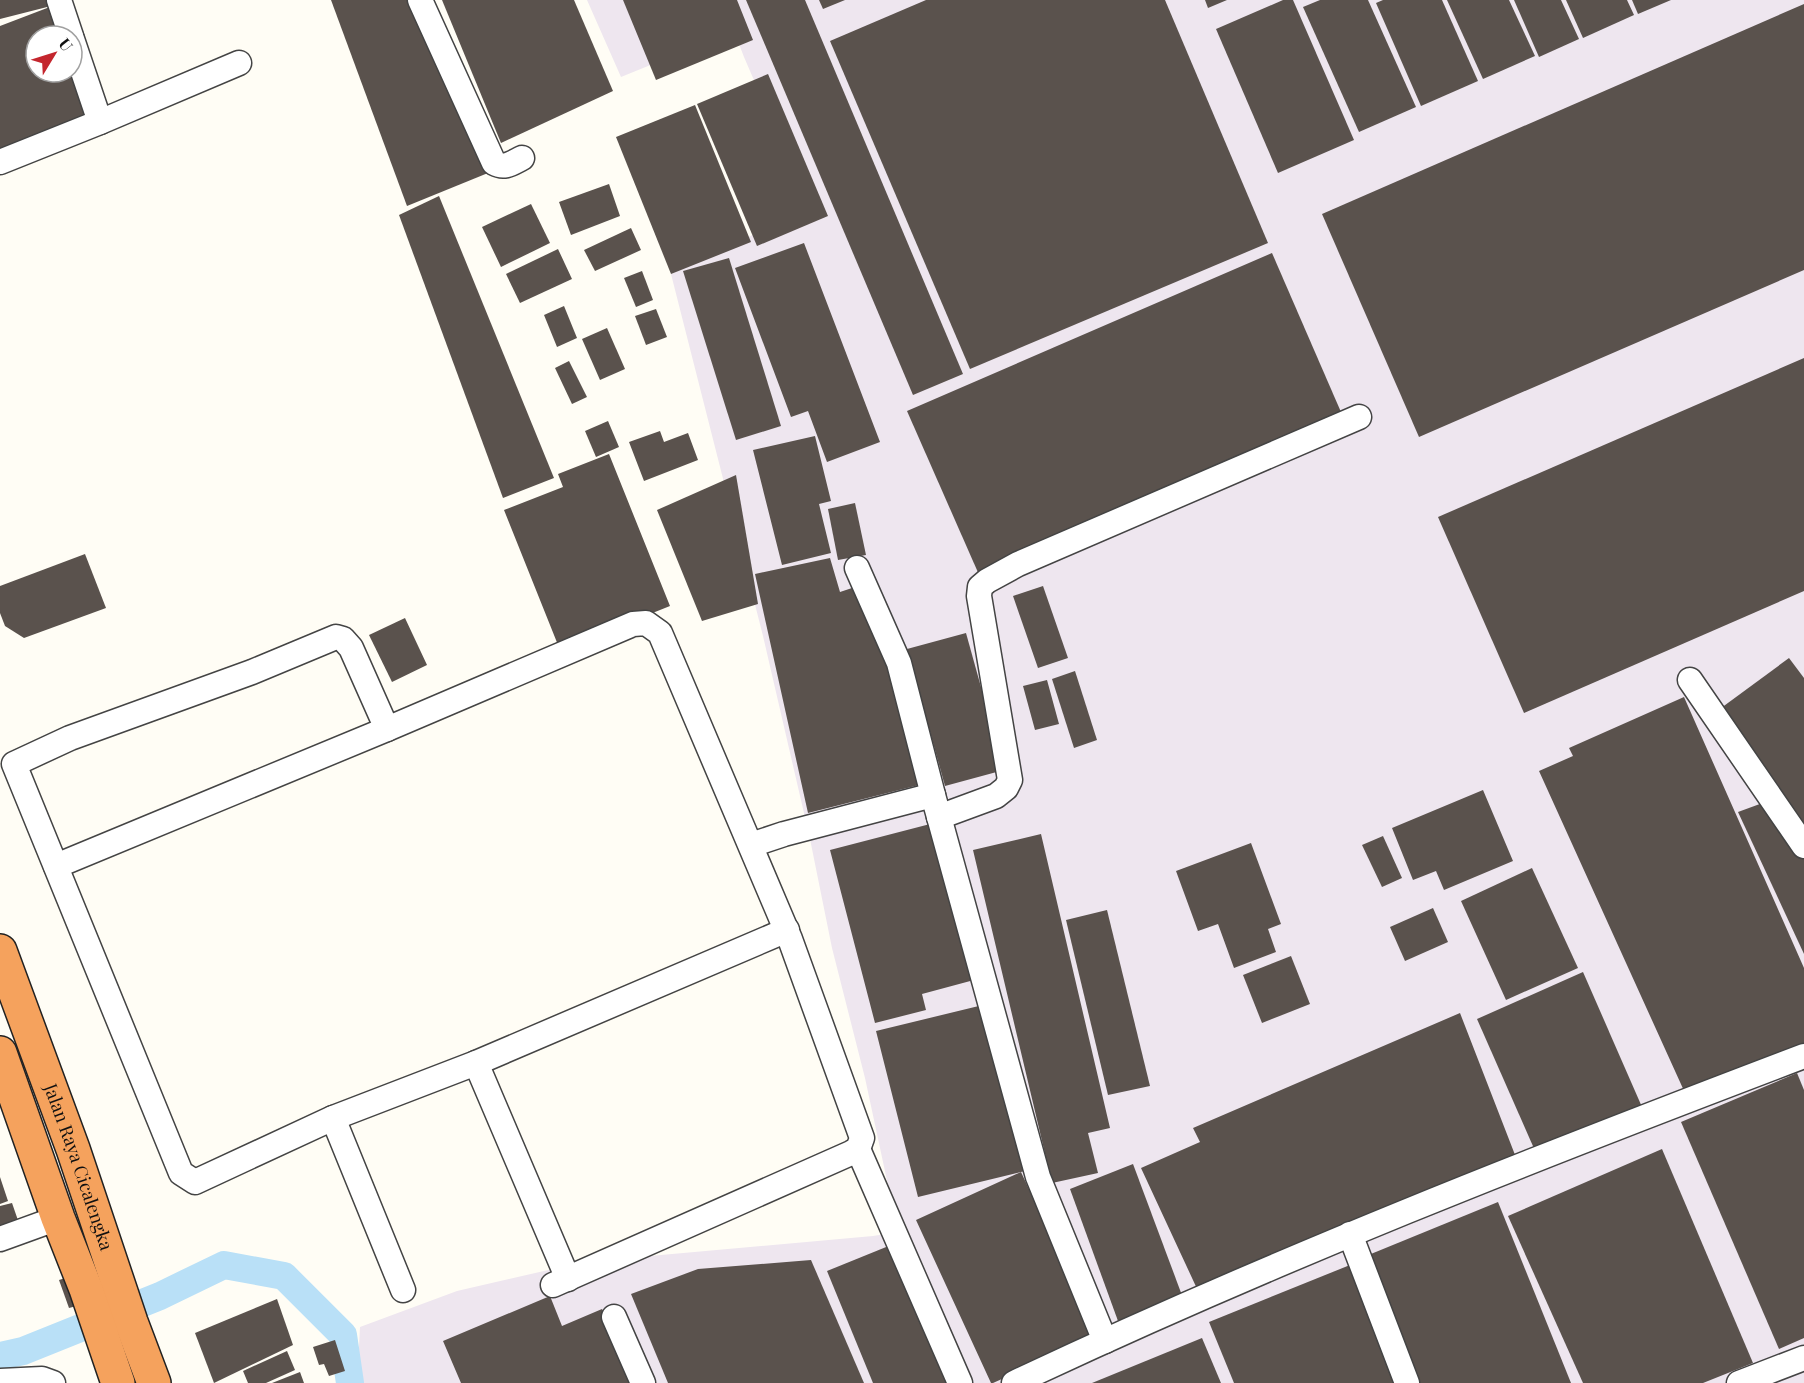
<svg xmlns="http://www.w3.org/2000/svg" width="1804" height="1383" font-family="'Playfair Display',serif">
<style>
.industrial{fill:#eee6ef}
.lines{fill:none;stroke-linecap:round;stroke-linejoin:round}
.river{stroke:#b9e0f7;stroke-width:28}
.building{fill:#5a524d}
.minor-casing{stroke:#444;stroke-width:27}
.highway-casing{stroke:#222;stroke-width:36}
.minor{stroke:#fff;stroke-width:24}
.highway{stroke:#f5a25d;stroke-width:33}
.labels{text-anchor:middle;stroke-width:6;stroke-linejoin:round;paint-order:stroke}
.street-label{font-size:18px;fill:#111;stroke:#fff}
</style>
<rect width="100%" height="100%" fill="#fffdf5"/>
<path class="industrial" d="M587 0H1804V1383H363L358 1366 360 1327 457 1291 583 1262 873 1236 898 1232 865 1078 832 948 810 839 763 636 671 274 809 208 744 57 734 31 621 77Z"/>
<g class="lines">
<path class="river" d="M0 1356 23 1351 160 1296 224 1265 284 1276 343 1335 350 1383"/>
</g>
<g class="building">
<path d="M0 0H54L64 36H36V72H72L89 122 0 156V26L55 5 0 19Z"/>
<path d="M331 0H412L488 173 407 206Z"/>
<path d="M442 0H574L613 91 501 143Z"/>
<path d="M623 0H737L753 40 656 80Z"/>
<path d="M746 0H805L963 374 913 395Z"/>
<path d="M819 0H845L823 9Z"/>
<path d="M926 0H1165L1268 243 970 369 830 41Z"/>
<path d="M1205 0H1227L1208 8Z"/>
<path d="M1283 0H1293L1354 140 1278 173 1216 29Z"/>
<path d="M1320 0H1368L1416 107 1359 132 1303 7Z"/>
<path d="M1383 0H1442L1478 81 1421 106 1376 3Z"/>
<path d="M1447 0H1509L1535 56 1483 79Z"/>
<path d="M1514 0H1561L1579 39 1539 57Z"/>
<path d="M1566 0H1627L1634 15 1583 38Z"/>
<path d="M1632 0H1671L1638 14Z"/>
<path d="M1804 4V270L1419 437 1322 214Z"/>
<path d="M768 74 828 216 757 246 697 104Z"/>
<path d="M695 105 751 242 671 274 616 137Z"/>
<path d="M609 184 620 216 571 235 559 202Z"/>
<path d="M439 196 554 478 503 498 399 215Z"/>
<path d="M531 204 550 243 501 267 482 227Z"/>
<path d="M631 228 641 250 595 271 584 250Z"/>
<path d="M804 243 880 442 827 462 808 411 791 417 735 268Z"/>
<path d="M558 249 572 279 520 303 506 274Z"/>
<path d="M1272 253 1344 419 980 577 907 411Z"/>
<path d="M729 258 781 426 736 440 683 271Z"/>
<path d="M642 271 653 300 636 307 624 278Z"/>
<path d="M564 306 577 338 557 347 544 315Z"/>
<path d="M656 309 667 337 646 345 635 316Z"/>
<path d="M607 328 625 369 600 380 582 339Z"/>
<path d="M1804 358V591L1524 713 1438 517Z"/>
<path d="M569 361 587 397 572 404 555 368Z"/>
<path d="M608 421 619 447 596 457 585 431Z"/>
<path d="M660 431 664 442 688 433 698 460 644 481 629 442Z"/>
<path d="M815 436 831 501 819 504 831 553 782 565 753 450Z"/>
<path d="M609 454 670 606 560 650 504 510 563 487 558 474Z"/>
<path d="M736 475 758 604 702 621 657 510Z"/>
<path d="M855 503 866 555 838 560 828 509Z"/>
<path d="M85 554 106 608 24 638 5 626 0 613V586Z"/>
<path d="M830 558 840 592 855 587 887 647 919 785 808 813 755 574Z"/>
<path d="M1043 586 1068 658 1038 668 1013 596Z"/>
<path d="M405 618 427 665 392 682 369 635Z"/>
<path d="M966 633 1004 770 945 786 907 649Z"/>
<path d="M1789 658 1804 678V829L1717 711Z"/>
<path d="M1075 671 1097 740 1074 748 1052 679Z"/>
<path d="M1047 680 1059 724 1035 730 1023 686Z"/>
<path d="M1684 697 1804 968V1043L1685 1093 1539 771 1573 756 1569 748Z"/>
<path d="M1483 790 1513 861 1444 890 1436 871 1413 880 1392 828Z"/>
<path d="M1768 801 1804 856V954L1738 812Z"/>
<path d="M934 823 974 980 922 994 926 1010 875 1023 830 850Z"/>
<path d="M1041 834 1110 1128 1088 1133 1098 1173 1052 1183 973 850Z"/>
<path d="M1383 836 1402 878 1382 887 1362 845Z"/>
<path d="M1251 843 1281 924 1268 929 1276 952 1234 968 1218 924 1198 931 1176 871Z"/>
<path d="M1532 868 1578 968 1506 1000 1461 901Z"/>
<path d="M1433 908 1448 942 1405 961 1390 927Z"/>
<path d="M1107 910 1150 1086 1108 1095 1066 920Z"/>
<path d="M1291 956 1310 1004 1262 1023 1243 975Z"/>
<path d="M1583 972 1642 1107 1536 1153 1477 1019Z"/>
<path d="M987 1004 1028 1170 1021 1172 1097 1336 993 1383H991L916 1220 1021 1172 918 1197 876 1031Z"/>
<path d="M1460 1013 1517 1160 1199 1293 1141 1168 1200 1142 1193 1128Z"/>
<path d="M1797 1073 1804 1090V1338L1779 1349 1681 1122Z"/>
<path d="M1662 1149 1753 1363 1703 1383H1583L1508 1216Z"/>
<path d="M1133 1164 1183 1298 1118 1321 1070 1189Z"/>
<path d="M0 1177 8 1201 0 1204Z"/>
<path d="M1498 1202 1571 1383H1416L1366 1256Z"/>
<path d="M12 1203 21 1229 0 1235V1206Z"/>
<path d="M896 1243 953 1383H873L827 1271Z"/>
<path d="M811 1260 864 1383H668L631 1294 698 1269Z"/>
<path d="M1350 1265 1398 1383H1234L1209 1322Z"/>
<path d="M75 1275 84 1304 69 1308 59 1280Z"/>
<path d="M550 1296 562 1326 602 1309 634 1383H461L443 1341Z"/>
<path d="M277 1299 293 1345 214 1383 195 1333Z"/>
<path d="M1202 1338 1221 1383H1092Z"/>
<path d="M335 1340 345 1371 329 1376 324 1364 319 1365 313 1347Z"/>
<path d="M287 1351 295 1370 266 1383H248L243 1371Z"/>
<path d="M300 1372 304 1383H272Z"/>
</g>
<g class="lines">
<g class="minor-casing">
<g id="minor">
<path d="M59 0 71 36"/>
<path d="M420 0 494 163C505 169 512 163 522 158"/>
<path d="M72 39 100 122"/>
<path d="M0 162 100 122 239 63"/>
<path d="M857 568 899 663 933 795 1038 1177 1105 1341"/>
<path d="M1690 680 1804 846"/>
<path d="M387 729 351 648 343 639 336 637 252 672 70 738 14 764 181 1173 195 1182 333 1118 476 1063 787 930"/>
<path d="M939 817 996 796 1006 788 1010 780 979 596 980 587 987 581 1018 564 1359 417"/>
<path d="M751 845 784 834 933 795"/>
<path d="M56 866 387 729 633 624 646 623 660 633 790 939 862 1138 858 1149 851 1153 553 1285"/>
<path d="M476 1063 568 1279"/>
<path d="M333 1118 403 1290"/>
<path d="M858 1149 960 1383"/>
<path d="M1350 1234 1407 1383"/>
<path d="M0 1239 58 1218"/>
<path d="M614 1317 643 1383"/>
<path d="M0 1381 42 1379 53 1383"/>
<path d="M1014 1383C1272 1261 1538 1157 1804 1056"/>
<path d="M1739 1383 1804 1358"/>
</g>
</g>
<g class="highway-casing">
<g id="highway">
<path id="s1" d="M0 951 73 1149 131 1322 154 1383"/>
<path d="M0 1053 58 1218 86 1289 118 1383"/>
</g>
</g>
<use href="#minor" class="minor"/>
<use href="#highway" class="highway"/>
</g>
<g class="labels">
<g class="street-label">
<text dy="6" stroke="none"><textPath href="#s1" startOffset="230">Jalan Raya Cicalengka</textPath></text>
</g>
</g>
<g transform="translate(54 54) rotate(52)"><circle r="28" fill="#ffffff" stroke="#a0a0a0" stroke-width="1.5"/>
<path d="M0-4.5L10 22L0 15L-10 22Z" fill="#c4262e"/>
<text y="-9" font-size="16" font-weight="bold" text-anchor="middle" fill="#111111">U</text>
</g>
</svg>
